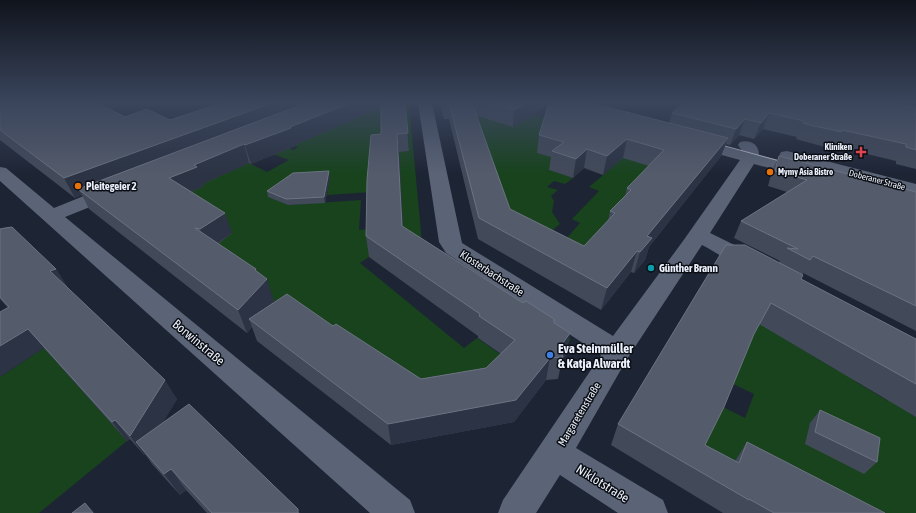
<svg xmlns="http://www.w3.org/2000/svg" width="916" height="513" font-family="'Asap Condensed',sans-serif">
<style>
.green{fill:#18431d}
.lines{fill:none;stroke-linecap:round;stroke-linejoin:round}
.minor{fill:#5b6476;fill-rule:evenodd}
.tram{stroke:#b7bcc8;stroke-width:1}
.wall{fill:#424a5a;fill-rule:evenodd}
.shaded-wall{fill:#2b3344}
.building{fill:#545b6b;stroke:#6c7382}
.health-dot{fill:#e0444e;stroke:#0a0e14;stroke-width:1.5}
.food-dot{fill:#e8710a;stroke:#0a0e14;stroke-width:1.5}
.culture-dot{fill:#0f9aa8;stroke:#0a0e14;stroke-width:1.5}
.shop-dot{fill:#3f7fe0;stroke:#0a0e14;stroke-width:1.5}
.labels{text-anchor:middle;stroke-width:3;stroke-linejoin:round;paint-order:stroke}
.far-poi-label{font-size:9px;font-weight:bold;fill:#ebf0fb;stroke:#0a0e14;text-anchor:end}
.far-street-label{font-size:9px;fill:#ebf0fb;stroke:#0a0e14}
.poi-label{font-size:11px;font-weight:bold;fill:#ebf0fb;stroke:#0a0e14;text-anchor:start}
.street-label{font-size:11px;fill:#ebf0fb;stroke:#0a0e14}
.near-street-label{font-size:13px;fill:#ebf0fb;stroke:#0a0e14}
.near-poi-label{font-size:13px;font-weight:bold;fill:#ebf0fb;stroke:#0a0e14;text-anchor:start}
</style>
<rect width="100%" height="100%" fill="#1d2434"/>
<g class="green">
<path d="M405 103H409L422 243 571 339 562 353 404 247 399 152 409 151Z"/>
<path d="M490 103 527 118 533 114 672 155 585 262 558 248 580 223 572 219 599 191 589 187 615 165 561 161 549 170 573 178 565 184 554 181 547 187 558 190 551 196 554 201 552 212 560 224 535 245 508 229 469 124Z"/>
<path d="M383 105V153L372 192 327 195 330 177 269 197 288 205 361 200 359 230 370 229 369 257 360 263 464 348 477 338 513 363 446 397 279 305 147 211 203 186 201 184 249 163 267 172 289 160 273 154 288 147 293 150 298 147 294 145Z"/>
<path d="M738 304 780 336 838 371 848 359 856 382 888 401 897 388 910 413 916 417V513H826L679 437 721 406 745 418 754 394 731 383Z"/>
<path d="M44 348 127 441 39 513H0V377Z"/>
</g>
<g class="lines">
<g class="minor">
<path d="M418 103H432L462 243 613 336 683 241 740 160 689 146 687 143 689 140 695 138 742 151 738 145 740 142C750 139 759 144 759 155L809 168 812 172 809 176 803 177 754 164 710 233 759 257 762 262 759 267C742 272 718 253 702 245L627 359 576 448 663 500 668 513H618L560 475 536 513H498L503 500 601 355 446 253 439 242Z"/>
<path d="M787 151 916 184V196L781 160 779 156 781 152Z"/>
<path d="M0 167 6 168 54 208 106 187 113 185 120 187 122 191 120 195 65 217 410 500 415 513H370L0 181Z"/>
</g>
<path class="tram" d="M714 143 787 163"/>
</g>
<g class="wall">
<path d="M0 103 125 117 170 120 216 104 213 103H405L409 151 399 152 403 227 570 333 566 355 562 360 558 379 546 380 514 422 391 445 257 341 252 327 247 333 89 209 82 195 75 198 0 140ZM381 107V134L366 236 369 257 478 336V338L501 354 486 368 421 379 333 326 272 304 274 301 257 271 256 269 218 244 232 233 191 192 204 186 203 184 249 163 251 164 295 146V145Z"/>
<path d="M440 103H544V107L513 127 477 116 510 209 584 246 608 221 610 211 625 196 627 188 649 166 623 158 603 175 584 168 573 178 549 170 551 157 537 153 539 135 669 123 672 113 916 107V169L896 164V161L834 146 833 148 825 147 803 141 796 139 797 137 763 129 754 139 739 135 730 145 726 144 721 156 649 247 645 260 634 273 631 272 601 310 478 239 449 119H444Z"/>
<path d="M779 156 916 192V331L803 273 801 279 916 339V417L759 324 754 334 705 445 735 461 747 442 885 513H723L611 445 618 424 779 262 780 261 734 238 741 221 787 192 768 186 772 171Z"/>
<path d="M330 177 325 203 288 205 268 197 267 191Z"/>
<path d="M0 229 56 269 68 288 177 399 163 422 300 513H207L186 490 180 495 152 464 145 454 144 455 130 439 127 441 0 299Z"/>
<path d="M820 410 877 462 864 474 805 444 810 423Z"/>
</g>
<g class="shaded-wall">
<path d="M272 103H320L78 189 82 195 75 198 64 178Z"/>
<path d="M350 103H383V106L295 145V146L251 164 245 145Z"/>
<path d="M526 103H544V107L513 127 514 110Z"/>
<path d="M769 113 763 129 754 139 761 123Z"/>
<path d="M745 119 739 135 730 145 736 129Z"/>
<path d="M397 134 399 152 404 247 402 226Z"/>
<path d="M728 138 721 156 649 247 645 260 634 273 640 252 647 236Z"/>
<path d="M627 139 623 158 603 175 607 156Z"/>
<path d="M244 144 249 163 203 184 204 186 177 198 169 178 194 165Z"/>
<path d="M587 149 584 168 573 178 576 159Z"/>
<path d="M329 171 330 177 325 203 324 197Z"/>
<path d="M225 213 232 233 208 250 200 229Z"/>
<path d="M637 251 631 272 601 310 607 288Z"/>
<path d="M56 269 68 288 63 291 50 271Z"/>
<path d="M256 269 262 285 267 279 274 301 255 323 249 319 252 327 247 333 238 310 255 270Z"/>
<path d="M28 329 44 348 0 377V346Z"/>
<path d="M570 333 566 355 562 360 563 357 560 347Z"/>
<path d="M550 358 546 380 514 422 391 445 388 424Z"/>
<path d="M165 380 177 399 145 453 136 442 145 454 144 455 130 436Z"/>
<path d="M115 420 130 439 127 441 112 422Z"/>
<path d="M171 469 186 490 180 495 164 474Z"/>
<path d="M85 503 95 513H93Z"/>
</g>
<g class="building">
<path d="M0 103H98L125 117 147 109 170 120 221 103H272L64 178 0 130Z"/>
<path d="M306 103H350L290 127 291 128 245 145 244 144 194 165 197 167 169 178 225 213 200 229 195 228 256 269 255 270 267 279 238 310 78 189Z"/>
<path d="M381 103H405L408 133 397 134 402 226 523 303 526 301 554 319V323L570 333 560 347 563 357 550 358 516 400 388 424 249 319 287 294 333 326 336 324 421 379 486 368 515 340 479 316 480 314 366 236 367 180 371 135 381 134Z"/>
<path d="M449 103H472L510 209 584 246 615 213 610 211 631 190 627 188 664 150 627 139 607 156 587 149 576 159 552 151 564 142 539 135 549 103H591L728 138 647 236 652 238 640 252 637 251 607 288 479 218Z"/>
<path d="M489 103H526L514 110Z"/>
<path d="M683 103H894L916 107V150L906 147V144L842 130 841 132 833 130 810 125 803 123 804 121 769 113 761 123 745 119 736 129 672 113Z"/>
<path d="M779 156 916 192V306L813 256 810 260 787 248 798 249 741 221 807 180 775 171Z"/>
<path d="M329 171 324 197 286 199 267 191 293 173Z"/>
<path d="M12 227 56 269 50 271 165 380 130 436 115 420 112 422 28 329 0 346V312L9 307 0 297V229L5 228Z"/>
<path d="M726 245H745L803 275 801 279 916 339V384L771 303 754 334 724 407 705 445 739 463 747 442 885 513H774L749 499V500L618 424Z"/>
<path d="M189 404 298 509V513H212L171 469 164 474 136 442Z"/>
<path d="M820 410 880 438 877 462 815 432Z"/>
<path d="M85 503 93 513H72Z"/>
</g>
<linearGradient id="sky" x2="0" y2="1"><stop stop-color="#10141d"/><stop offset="0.59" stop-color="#3a455c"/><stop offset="1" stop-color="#3a455c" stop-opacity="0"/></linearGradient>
<rect width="916" height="174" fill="url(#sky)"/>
<path class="health-dot" d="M859 146h4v4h4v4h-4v4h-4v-4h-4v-4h4z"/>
<g class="food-dot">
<circle cx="770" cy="172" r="4"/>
<circle cx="78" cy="186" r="4"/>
</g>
<circle class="culture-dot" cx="651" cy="268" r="4"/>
<circle class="shop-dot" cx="550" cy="355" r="4"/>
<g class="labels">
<g class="far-poi-label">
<text x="852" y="150">Kliniken<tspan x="852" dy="10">Doberaner Straße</tspan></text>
<text x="778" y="175" text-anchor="start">Mymy Asia Bistro</text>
</g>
<g class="far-street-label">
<text transform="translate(877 180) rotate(15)" y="3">Doberaner Straße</text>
</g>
<g class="poi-label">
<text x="86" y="190">Pleitegeier 2</text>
<text x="659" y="272">Günther Brann</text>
</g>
<g class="street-label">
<text transform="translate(492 273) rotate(33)" y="4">Klosterbachstraße</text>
<text transform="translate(579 414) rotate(-59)" y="4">Margaretenstraße</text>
</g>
<g class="near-street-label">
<text transform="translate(199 342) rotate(40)" y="5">Borwinstraße</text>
<text transform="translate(603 483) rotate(32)" y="5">Niklotstraße</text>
</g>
<g class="near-poi-label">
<text x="558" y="353">Eva Steinmüller<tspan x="558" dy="15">&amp; Katja Alwardt</tspan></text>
</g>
</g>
</svg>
